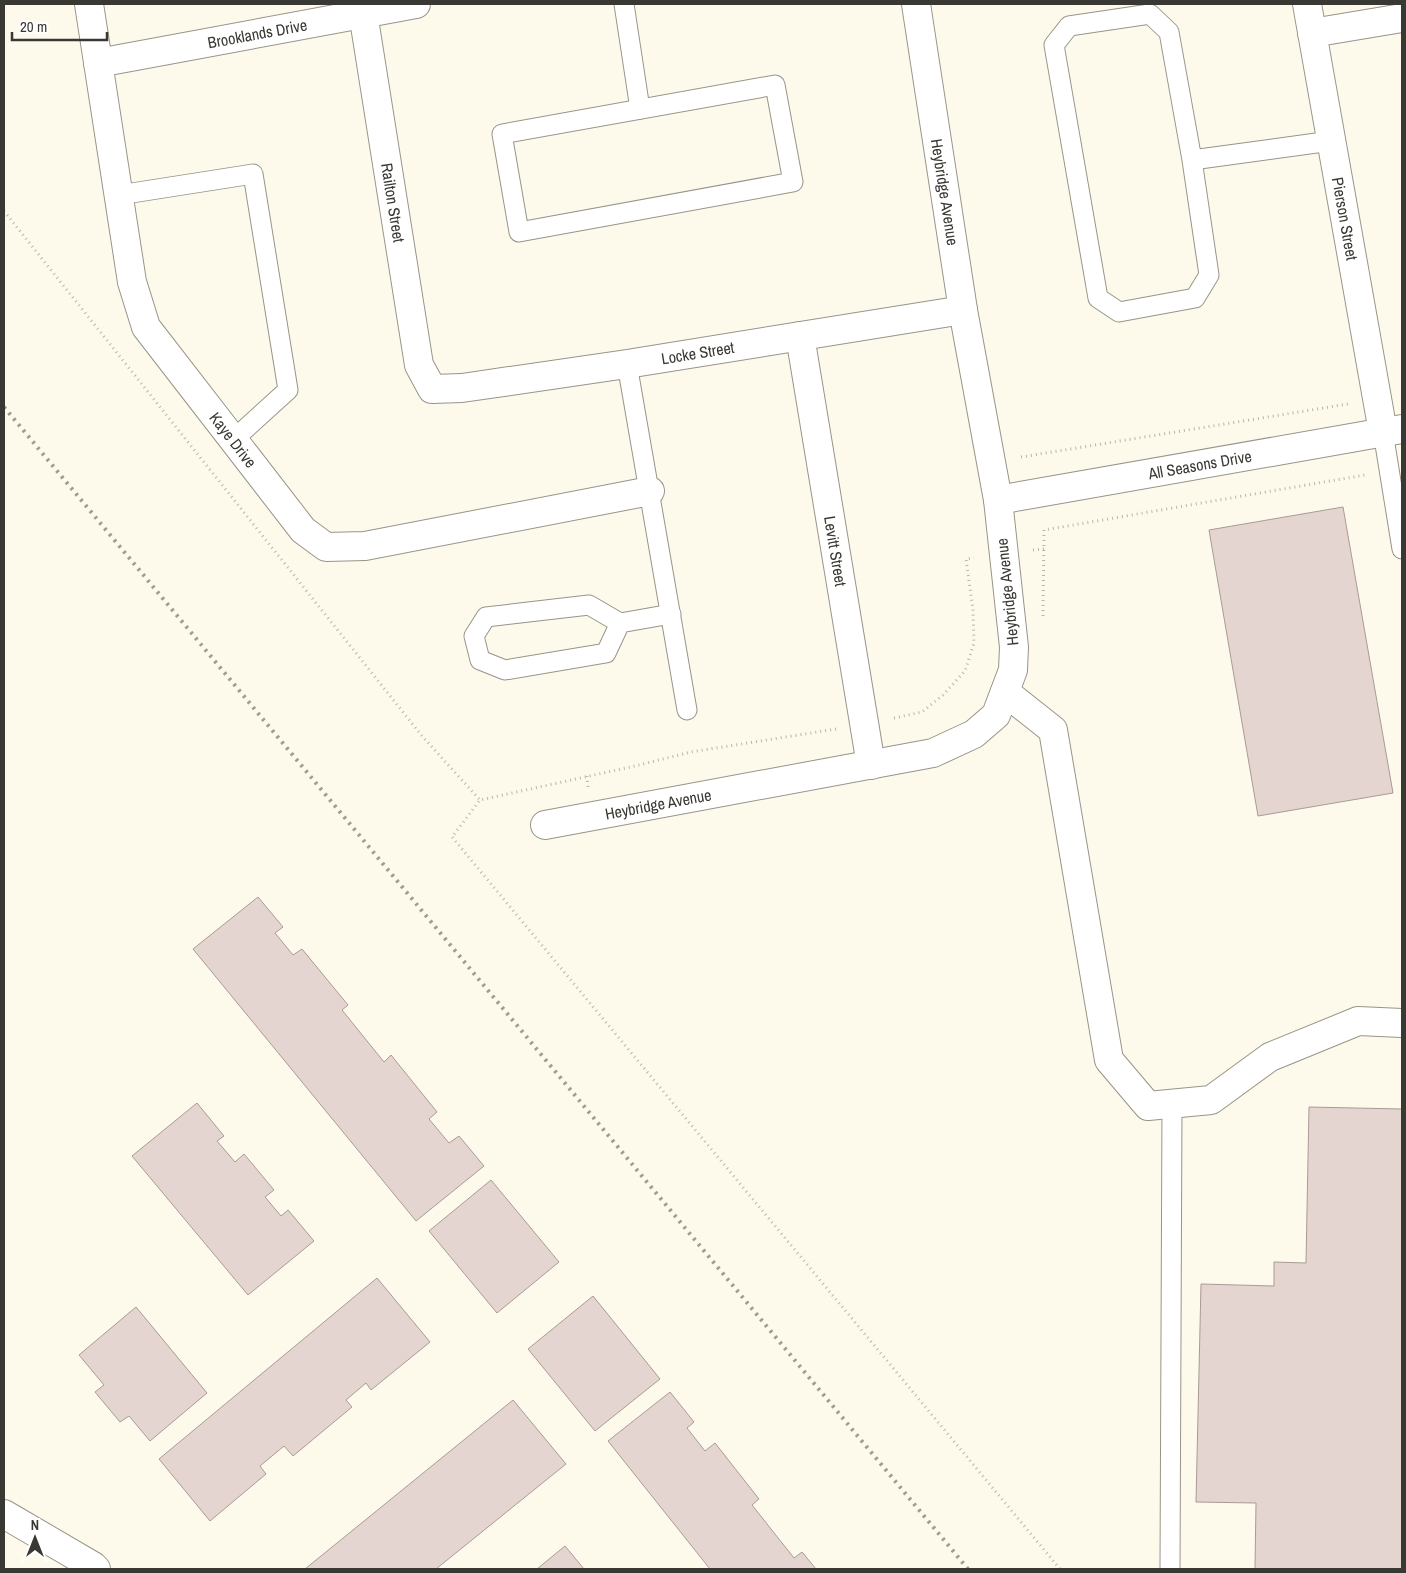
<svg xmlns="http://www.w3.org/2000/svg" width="1406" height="1573" font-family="'Archivo Narrow',sans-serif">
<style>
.building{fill:#e5d5d1;stroke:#a99a96}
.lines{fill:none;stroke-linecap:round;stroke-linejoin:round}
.lane-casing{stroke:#989488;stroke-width:21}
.street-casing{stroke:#989488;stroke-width:30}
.path{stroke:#b8b6ab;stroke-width:3;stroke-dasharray:1 4;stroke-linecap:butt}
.lane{stroke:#fff;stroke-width:19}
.street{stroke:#fff;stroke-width:28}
.rail{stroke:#9f9c93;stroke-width:4;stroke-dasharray:2.5 5;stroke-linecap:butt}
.labels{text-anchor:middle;stroke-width:4.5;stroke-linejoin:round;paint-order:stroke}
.street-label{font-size:16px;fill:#3a3833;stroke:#fff}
</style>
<rect width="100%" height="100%" fill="#fdfaec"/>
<g class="building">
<path d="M1343 507 1393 793 1258 816 1209 530Z"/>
<path d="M258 897 283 927 275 933 293 955 302 949 348 1005 342 1010 384 1062 391 1055 437 1112 429 1119 449 1143 459 1136 484 1166 416 1221 193 949Z"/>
<path d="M197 1103 224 1136 217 1141 235 1162 244 1154 274 1190 265 1197 281 1216 288 1210 314 1241 248 1295 132 1156Z"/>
<path d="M1309 1107 1402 1109V1569H1255L1256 1503 1196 1502 1201 1284 1274 1286V1262L1306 1263Z"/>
<path d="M491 1180 559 1262 497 1313 429 1231Z"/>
<path d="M377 1278 430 1342 371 1390 366 1383 346 1400 352 1407 293 1456 284 1446 260 1466 266 1474 210 1521 159 1459Z"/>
<path d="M593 1296 660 1379 595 1431 528 1349Z"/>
<path d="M136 1307 207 1393 150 1441 129 1416 120 1422 95 1392 104 1385 79 1355Z"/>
<path d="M670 1392 694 1422 687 1428 705 1451 715 1443 759 1499 752 1505 794 1558 802 1552 816 1569H710L608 1441Z"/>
<path d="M513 1400 566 1464 436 1569H305Z"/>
<path d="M565 1546 584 1569H537Z"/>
</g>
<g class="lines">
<g class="lane-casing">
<g id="lane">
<path d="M624 4 640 109"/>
<path d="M775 85 793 182 519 232 502 134Z"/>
<path d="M1192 160 1209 275 1195 298 1119 312 1098 298 1054 45 1069 26 1150 14 1169 32 1192 160 1331 141"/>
<path d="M119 195 253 174 288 390 233 440"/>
<path d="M627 364 687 710"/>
<path d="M1383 432 1402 549"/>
<path d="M620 623 606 653 505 670 480 660 474 636 486 617 589 605 620 623 671 614"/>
<path d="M1170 1569 1172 1104"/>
</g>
</g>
<g class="street-casing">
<g id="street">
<path id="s1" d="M89 4 132 282 146 327 303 530 326 547 365 546 650 491"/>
<path id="s2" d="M1307 4 1383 432"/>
<path id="s3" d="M363 13 419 365 432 389 462 388 627 364 963 310"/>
<path d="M1312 33 1402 18"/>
<path id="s4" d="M98 63 416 4"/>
<path id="s5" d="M800 336 871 765"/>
<path id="s6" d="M998 500 1402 429"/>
<path d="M1005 692 1053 730 1109 1060 1148 1106 1211 1100 1270 1057 1358 1021 1402 1023"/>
<path id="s7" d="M545 825 933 753 974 734 996 715 1013 670 1014 647 998 500 963 310 916 4"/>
<path d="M4 1514 93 1566 96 1569"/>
</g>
</g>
<g class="path">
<path d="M4 211 422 736 480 800"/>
<path d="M1021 457 1348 404"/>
<path d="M1033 550 1044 549"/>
<path d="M1043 616 1044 530 1365 475"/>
<path d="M894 718 922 712 943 695 965 671 974 643 973 610 966 559 974 558"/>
<path d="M836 729 691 752 635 766 480 800 452 837 1060 1569"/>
<path d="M587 776 588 788"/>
</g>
<use href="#lane" class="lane"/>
<use href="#street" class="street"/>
<path class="rail" d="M4 407 968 1569"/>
</g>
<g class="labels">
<g class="street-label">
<text dy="6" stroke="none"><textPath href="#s4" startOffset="162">Brooklands Drive</textPath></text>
<text transform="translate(945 192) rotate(81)" y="6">Heybridge Avenue</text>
<text dy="6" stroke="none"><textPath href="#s3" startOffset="192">Railton Street</textPath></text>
<text dy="6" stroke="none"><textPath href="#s2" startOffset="218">Pierson Street</textPath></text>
<text dy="6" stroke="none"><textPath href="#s3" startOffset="652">Locke Street</textPath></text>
<text dy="6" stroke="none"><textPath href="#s1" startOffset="471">Kaye Drive</textPath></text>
<text dy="6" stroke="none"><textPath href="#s6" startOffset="205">All Seasons Drive</textPath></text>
<text dy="6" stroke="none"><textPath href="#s5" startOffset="218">Levitt Street</textPath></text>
<text transform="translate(1007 592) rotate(-96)" y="6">Heybridge Avenue</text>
<text dy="6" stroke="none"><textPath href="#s7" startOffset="115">Heybridge Avenue</textPath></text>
</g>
</g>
<rect width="1406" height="1573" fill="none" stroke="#3a3833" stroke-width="10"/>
<g transform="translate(35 1538)" stroke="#ffffff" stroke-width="4" paint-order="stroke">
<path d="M0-4L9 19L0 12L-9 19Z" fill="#3a3833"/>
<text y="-8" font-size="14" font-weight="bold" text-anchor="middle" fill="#3a3833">N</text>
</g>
<path d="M12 32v8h95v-8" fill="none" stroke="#3a3833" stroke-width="2.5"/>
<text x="20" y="32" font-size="15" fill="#3a3833" stroke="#ffffff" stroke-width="4" paint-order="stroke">20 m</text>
</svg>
